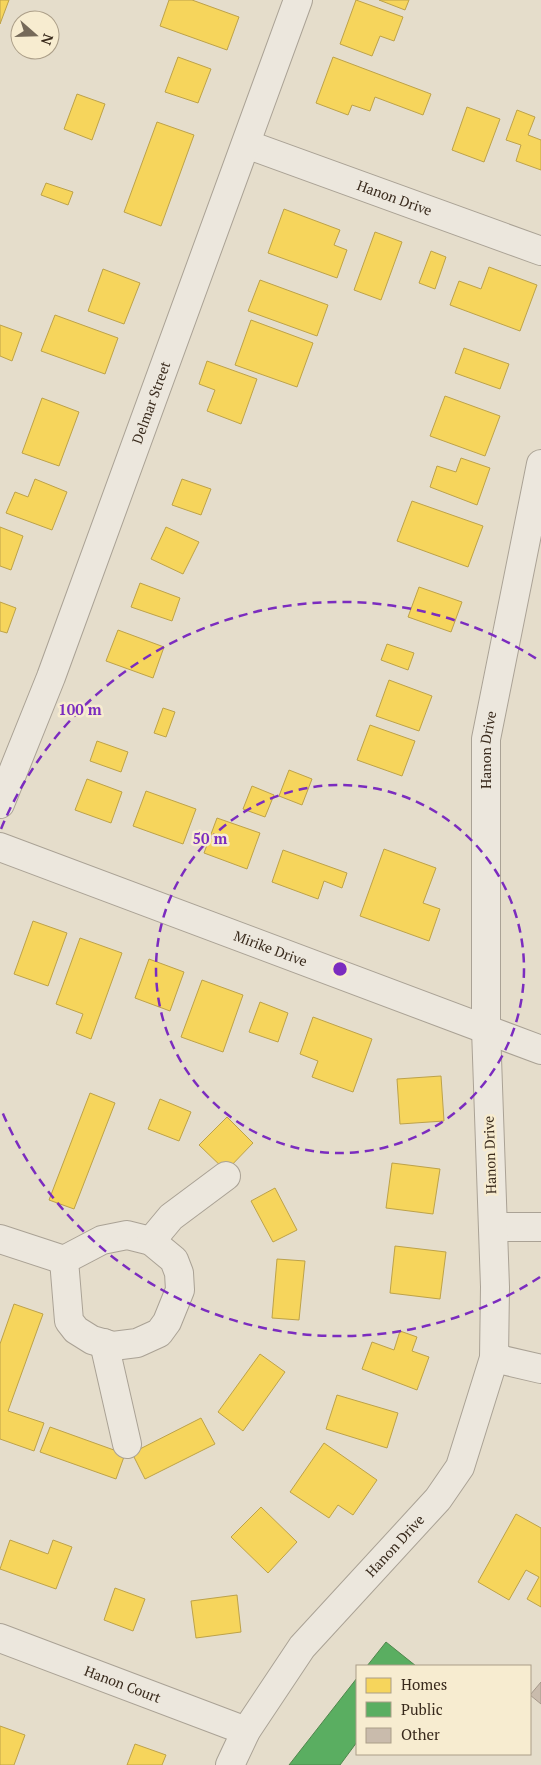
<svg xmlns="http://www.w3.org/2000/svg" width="541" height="1765" font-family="'PT Serif',serif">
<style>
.homes{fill:#f6d55c;stroke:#bda249}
.public{fill:#5aae61;stroke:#50864c}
.building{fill:#c9bbac;stroke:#a5988a}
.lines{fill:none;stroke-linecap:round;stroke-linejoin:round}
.minor-casing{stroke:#aaa295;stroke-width:30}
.minor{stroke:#ece7dd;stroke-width:28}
.ring{fill:none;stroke:#7b2cbf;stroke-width:2.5;stroke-dasharray:9 6}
.labels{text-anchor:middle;stroke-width:5;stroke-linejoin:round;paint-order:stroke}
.street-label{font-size:14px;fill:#392a1c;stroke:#f7ecd0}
.centre{fill:#7b2cbf;stroke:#f7ecd0;stroke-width:2.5}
.ring-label{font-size:15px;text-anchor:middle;font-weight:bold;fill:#7b2cbf;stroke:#f7ecd0;stroke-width:5;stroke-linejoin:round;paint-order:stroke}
</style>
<rect width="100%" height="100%" fill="#e5ddcb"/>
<g class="homes">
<path d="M0 0H9L0 24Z"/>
<path d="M169 0H192L239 17 227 50 160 26Z"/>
<path d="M356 0 403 17 394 41 380 36 372 56 340 44Z"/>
<path d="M379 0H409L405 10Z"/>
<path d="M178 57 211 69 198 103 165 92Z"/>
<path d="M333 57 431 94 423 115 375 97 370 111 352 105 348 115 316 103Z"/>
<path d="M77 94 105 104 92 140 64 129Z"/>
<path d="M467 107 500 119 484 162 452 150Z"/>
<path d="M517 110 535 117 528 135 541 140V170L516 161 521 145 506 140Z"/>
<path d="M157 122 194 135 161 226 124 212Z"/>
<path d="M46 183 73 192 68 205 41 195Z"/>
<path d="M284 209 340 230 334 245 347 250 337 278 268 253Z"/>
<path d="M375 232 402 242 381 300 354 290Z"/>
<path d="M431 251 446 257 435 289 419 283Z"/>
<path d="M489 267 537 285 520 331 450 305 459 281 481 289Z"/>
<path d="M103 269 140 283 124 324 88 311Z"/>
<path d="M260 280 328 305 317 336 248 311Z"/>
<path d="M55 315 118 338 105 374 41 351Z"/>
<path d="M251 320 313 343 297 387 235 365Z"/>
<path d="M0 325 22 333 12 361 0 356Z"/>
<path d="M464 348 509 364 500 389 455 373Z"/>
<path d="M207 361 257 379 241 424 207 411 215 390 199 384Z"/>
<path d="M445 396 500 416 485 456 430 436Z"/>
<path d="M42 398 79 412 59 466 22 453Z"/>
<path d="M461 458 490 468 477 505 430 487 437 466 456 472Z"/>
<path d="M35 479 67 492 52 530 6 513 15 492 28 497Z"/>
<path d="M182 479 211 489 201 515 172 505Z"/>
<path d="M412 501 483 526 468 567 397 541Z"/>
<path d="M0 527 23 536 11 570 0 566Z"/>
<path d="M166 527 199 542 183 574 151 559Z"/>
<path d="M140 583 180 598 172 621 131 607Z"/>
<path d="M419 587 462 602 451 632 408 617Z"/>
<path d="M0 602 16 608 7 633 0 631Z"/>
<path d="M118 630 164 647 153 678 106 661Z"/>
<path d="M387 644 414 653 408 670 381 660Z"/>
<path d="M389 680 432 696 419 731 376 716Z"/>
<path d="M163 708 175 712 166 737 154 733Z"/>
<path d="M370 725 415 741 402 776 357 760Z"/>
<path d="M97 741 128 752 121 772 90 761Z"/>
<path d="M289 770 312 779 302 805 279 796Z"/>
<path d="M87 779 122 792 111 823 75 810Z"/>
<path d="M252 786 274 795 265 817 243 809Z"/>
<path d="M146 791 196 809 183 844 133 826Z"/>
<path d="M217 818 260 833 247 869 204 853Z"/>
<path d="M384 849 436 868 423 903 440 909 429 941 360 916Z"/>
<path d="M283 850 347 873 342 888 324 881 318 899 272 882Z"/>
<path d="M33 921 67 933 48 986 14 974Z"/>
<path d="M80 938 122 953 91 1039 76 1033 83 1014 56 1004Z"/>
<path d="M149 959 184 972 170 1011 135 998Z"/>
<path d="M202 980 243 995 223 1052 181 1037Z"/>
<path d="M260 1002 288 1013 278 1042 249 1032Z"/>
<path d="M313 1017 372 1039 353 1092 312 1077 318 1061 300 1054Z"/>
<path d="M441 1076 444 1121 400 1124 397 1079Z"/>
<path d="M90 1093 115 1103 74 1209 49 1200Z"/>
<path d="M160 1099 191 1112 179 1141 148 1129Z"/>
<path d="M227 1117 253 1143 226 1171 199 1145Z"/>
<path d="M392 1163 440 1169 433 1214 386 1208Z"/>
<path d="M275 1188 297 1230 273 1242 251 1201Z"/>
<path d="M395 1246 446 1252 440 1299 390 1293Z"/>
<path d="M277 1259 305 1261 299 1320 272 1318Z"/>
<path d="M14 1304 43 1314 8 1411 44 1423 34 1451 0 1439V1344Z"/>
<path d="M400 1331 417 1337 412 1351 429 1357 417 1390 362 1369 372 1342 394 1350Z"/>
<path d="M260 1354 285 1372 243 1431 218 1412Z"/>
<path d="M337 1395 398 1413 387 1448 326 1429Z"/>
<path d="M201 1418 215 1444 145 1479 132 1453Z"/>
<path d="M50 1427 125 1454 116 1479 40 1452Z"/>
<path d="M324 1443 377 1480 353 1515 338 1505 329 1518 290 1492Z"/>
<path d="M261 1507 297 1542 268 1573 231 1537Z"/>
<path d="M516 1514 541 1528V1607L527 1599 539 1577 526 1570 509 1600 478 1582Z"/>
<path d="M10 1540 48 1554 53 1540 72 1547 56 1589 0 1569Z"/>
<path d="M115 1588 145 1599 133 1631 104 1620Z"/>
<path d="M237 1595 241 1632 196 1638 191 1601Z"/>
<path d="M0 1726 25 1735 14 1765H0Z"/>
<path d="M135 1744 166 1755 162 1765H127Z"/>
</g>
<g class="public">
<path d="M386 1642 416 1666H367Z"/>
<path d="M357 1678V1742L340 1765H289Z"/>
</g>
<path class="building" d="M541 1682V1704L530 1695Z"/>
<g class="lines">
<g class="minor-casing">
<g id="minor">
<path id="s1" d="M246 144 541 251"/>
<path id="s2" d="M0 804 51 677 298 0"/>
<path id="s3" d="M0 847 541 1050"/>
<path d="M493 1227H541"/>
<path d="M127 1235 151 1241 174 1260 179 1273 180 1290 167 1322 159 1333 137 1343 113 1346 92 1340 76 1330 69 1321 64 1260 102 1240Z"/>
<path d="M0 1239 64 1260"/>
<path d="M151 1241 171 1217 226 1176"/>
<path d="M104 1343 127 1444"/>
<path d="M494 1358 541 1369"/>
<path id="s4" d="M0 1638 246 1731"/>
<path id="s5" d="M230 1765 246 1731 302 1647 438 1499 460 1467 494 1358 495 1287 486 1029V739L541 464"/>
</g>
</g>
<use href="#minor" class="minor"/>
</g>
<g class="ring">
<circle cx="340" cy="969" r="184"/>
<path d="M540 1277A367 367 0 0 1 1 1109M1 829A367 367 0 0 1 540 661"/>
</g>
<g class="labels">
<g class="street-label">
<text dy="5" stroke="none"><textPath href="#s1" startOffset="158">Hanon Drive</textPath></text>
<text dy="5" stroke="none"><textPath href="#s2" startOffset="429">Delmar Street</textPath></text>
<text dy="5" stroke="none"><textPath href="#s5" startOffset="1101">Hanon Drive</textPath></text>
<text dy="5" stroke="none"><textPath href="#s3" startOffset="289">Mirike Drive</textPath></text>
<text transform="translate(490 1155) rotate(-92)" y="5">Hanon Drive</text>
<text dy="5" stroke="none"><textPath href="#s5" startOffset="276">Hanon Drive</textPath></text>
<text dy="5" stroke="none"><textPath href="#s4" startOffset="131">Hanon Court</textPath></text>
</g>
</g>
<circle cx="340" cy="969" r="8" class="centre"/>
<g class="ring-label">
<text x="80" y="715">100 m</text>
<text x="210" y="844">50 m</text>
</g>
<rect x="356" y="1665" width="175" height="90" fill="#f7ecd0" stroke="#ab9e88"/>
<rect x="366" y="1678" width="25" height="15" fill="#f6d55c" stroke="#ab9e88"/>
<text x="401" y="1690" font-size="15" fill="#392a1c">Homes</text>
<rect x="366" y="1702" width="25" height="15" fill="#5aae61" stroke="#ab9e88"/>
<text x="401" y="1715" font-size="15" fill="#392a1c">Public</text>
<rect x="366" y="1728" width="25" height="15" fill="#c9bbac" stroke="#ab9e88"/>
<text x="401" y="1740" font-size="15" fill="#392a1c">Other</text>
<g transform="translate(35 35) rotate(110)"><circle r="24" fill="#f7ecd0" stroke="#ab9e88"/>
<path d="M0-4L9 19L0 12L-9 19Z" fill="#756959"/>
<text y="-8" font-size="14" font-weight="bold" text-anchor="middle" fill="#392a1c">N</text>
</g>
</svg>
